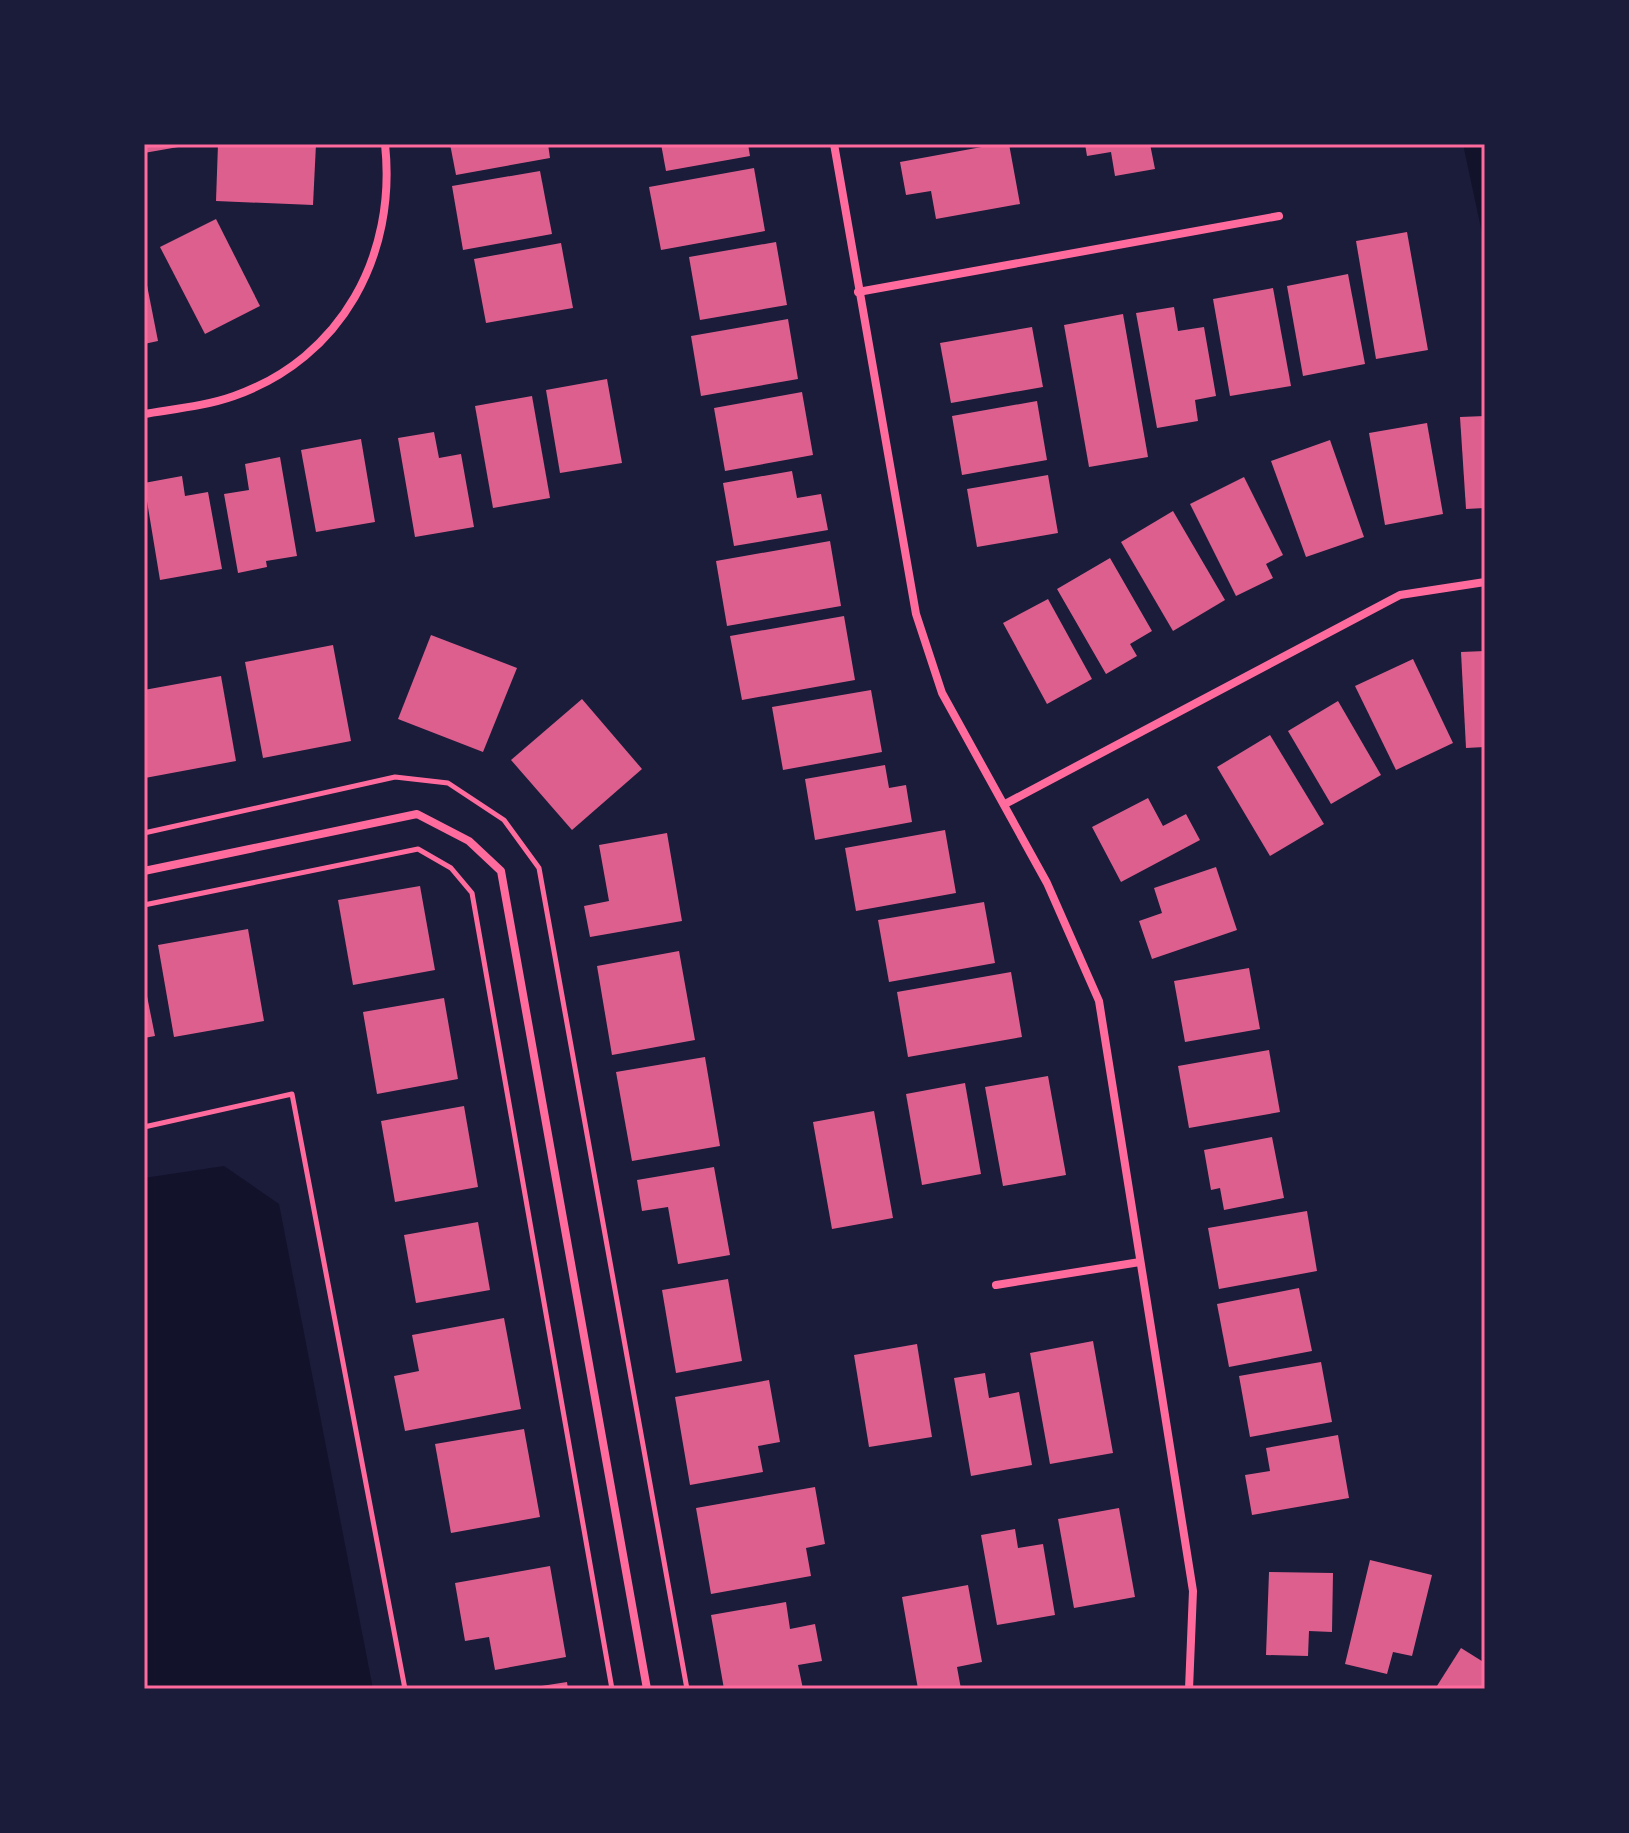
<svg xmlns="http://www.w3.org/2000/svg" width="1629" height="1833" font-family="'Open Sans',sans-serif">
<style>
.water{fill:#12122b}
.building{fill:#dd5f8e}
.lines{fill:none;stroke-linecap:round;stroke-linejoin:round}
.path{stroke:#ff6b9d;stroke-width:5}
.minor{stroke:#ff6b9d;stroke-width:8}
.neatline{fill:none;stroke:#ff6b9d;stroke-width:3}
</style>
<rect width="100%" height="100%" fill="#1b1b3a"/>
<g class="water">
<path d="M1463 144H1485V247Z"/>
<path d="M224 1166 279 1204 373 1689H144V1178Z"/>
</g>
<g class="building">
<path d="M144 144H184V146L144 153Z"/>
<path d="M218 144H316L313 205 216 201Z"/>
<path d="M450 144H548L550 158 456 175Z"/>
<path d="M661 144H748L750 156 666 171Z"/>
<path d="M998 144H1009L1020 204 936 219 931 191 906 195 900 162Z"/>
<path d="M1085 144H1150L1155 169 1115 176 1111 152 1087 156Z"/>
<path d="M754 168 765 231 661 250 649 187Z"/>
<path d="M540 171 552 234 463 250 452 186Z"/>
<path d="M216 219 260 306 205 334 160 247Z"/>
<path d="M1407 232 1428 350 1376 359 1356 241Z"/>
<path d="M776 242 787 305 700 320 689 257Z"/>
<path d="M561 243 573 308 486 323 474 259Z"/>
<path d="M144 270 158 341 144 344Z"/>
<path d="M1348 274 1365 364 1303 376 1287 286Z"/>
<path d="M1273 288 1291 386 1230 396 1213 299Z"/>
<path d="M1174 307 1178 331 1204 327 1216 396 1195 400 1198 421 1157 428 1136 313Z"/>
<path d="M1123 314 1148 457 1089 467 1064 325Z"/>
<path d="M788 319 798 379 701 396 691 336Z"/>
<path d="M1032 327 1043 387 951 403 940 343Z"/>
<path d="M607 379 622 463 560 473 546 390Z"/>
<path d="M802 392 813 455 725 471 714 408Z"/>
<path d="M532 396 550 498 493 508 475 406Z"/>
<path d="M1037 401 1047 460 962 475 952 416Z"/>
<path d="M1485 416V508L1466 509 1460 417Z"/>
<path d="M1427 423 1443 514 1385 525 1369 433Z"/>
<path d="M434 432 439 458 461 454 474 527 415 537 398 438Z"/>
<path d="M361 439 375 522 316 532 301 450Z"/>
<path d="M1330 440 1364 537 1306 557 1271 461Z"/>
<path d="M280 457 297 556 266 561 267 567 238 573 224 494 249 490 245 464Z"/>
<path d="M792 471 797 498 821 494 828 530 734 546 723 483Z"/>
<path d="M1048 475 1058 533 977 547 967 489Z"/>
<path d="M182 476 185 496 208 492 222 569 160 580 144 483Z"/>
<path d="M1244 477 1283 555 1266 564 1273 578 1236 596 1190 504Z"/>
<path d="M1173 511 1225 600 1173 631 1121 542Z"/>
<path d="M830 541 841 606 727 626 716 561Z"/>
<path d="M1110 558 1152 631 1130 644 1137 656 1106 674 1057 589Z"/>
<path d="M1048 599 1092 679 1047 704 1003 623Z"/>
<path d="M844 616 855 680 742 700 730 636Z"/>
<path d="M431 635 517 668 483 752 398 719Z"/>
<path d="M333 645 351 741 263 758 245 662Z"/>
<path d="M1485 651V747L1466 748 1461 652Z"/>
<path d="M1413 659 1453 743 1396 770 1355 686Z"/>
<path d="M221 676 236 761 145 778 144 690Z"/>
<path d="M871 690 882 752 783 770 772 707Z"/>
<path d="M582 699 642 769 572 830 511 760Z"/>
<path d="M1338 701 1381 775 1331 804 1288 731Z"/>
<path d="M1270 735 1324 824 1270 856 1217 767Z"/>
<path d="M885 765 889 788 906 785 912 822 815 840 805 779Z"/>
<path d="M1148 798 1163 826 1186 814 1200 840 1121 882 1092 827Z"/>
<path d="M945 830 956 893 856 911 845 848Z"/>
<path d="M667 833 682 921 590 937 584 906 609 901 599 845Z"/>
<path d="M1216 867 1237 930 1152 959 1139 921 1162 913 1154 888Z"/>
<path d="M420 886 435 970 353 985 338 900Z"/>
<path d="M984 902 995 963 889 982 878 920Z"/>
<path d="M248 929 264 1021 174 1037 158 945Z"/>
<path d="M679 951 695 1040 612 1055 597 966Z"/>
<path d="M1249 968 1260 1029 1185 1042 1174 981Z"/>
<path d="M1011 972 1022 1037 908 1057 897 992Z"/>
<path d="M144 981 155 1036 144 1038Z"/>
<path d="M444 998 458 1079 377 1094 363 1012Z"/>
<path d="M1269 1050 1280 1112 1189 1128 1178 1066Z"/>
<path d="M705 1057 720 1146 632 1161 616 1072Z"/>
<path d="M1048 1076 1066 1175 1003 1186 985 1087Z"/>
<path d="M965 1083 981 1174 922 1185 906 1094Z"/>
<path d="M464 1106 478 1187 395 1202 381 1121Z"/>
<path d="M874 1111 893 1218 832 1229 813 1122Z"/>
<path d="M1272 1137 1284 1198 1224 1210 1220 1188 1211 1190 1204 1150Z"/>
<path d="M714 1167 730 1255 678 1264 668 1207 642 1211 637 1180Z"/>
<path d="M1307 1211 1317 1271 1219 1289 1208 1228Z"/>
<path d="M478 1222 490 1290 416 1303 404 1235Z"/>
<path d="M728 1279 742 1361 676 1373 662 1290Z"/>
<path d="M1299 1288 1312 1351 1229 1367 1217 1304Z"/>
<path d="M504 1318 521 1409 405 1431 394 1376 419 1371 412 1335Z"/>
<path d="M1093 1341 1113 1453 1050 1464 1030 1353Z"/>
<path d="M917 1344 932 1437 869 1447 854 1355Z"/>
<path d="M1321 1362 1332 1422 1250 1437 1239 1376Z"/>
<path d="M985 1373 989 1398 1019 1392 1032 1465 971 1476 954 1378Z"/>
<path d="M769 1380 780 1442 758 1446 763 1472 690 1485 675 1397Z"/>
<path d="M524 1429 540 1517 451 1533 435 1444Z"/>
<path d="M1338 1435 1349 1498 1252 1515 1245 1475 1270 1471 1266 1448Z"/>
<path d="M815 1487 825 1544 806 1548 811 1576 711 1594 696 1508Z"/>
<path d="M1119 1508 1135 1597 1074 1608 1058 1519Z"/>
<path d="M1015 1529 1018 1548 1043 1544 1055 1615 997 1625 981 1535Z"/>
<path d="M1370 1560 1432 1575 1412 1656 1393 1652 1387 1674 1345 1664Z"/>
<path d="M550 1566 566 1657 495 1670 489 1637 465 1641 455 1583Z"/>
<path d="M1269 1572 1333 1573 1332 1632 1309 1631 1308 1656 1266 1655Z"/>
<path d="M968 1585 982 1662 957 1667 961 1689H918L902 1597Z"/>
<path d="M786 1602 790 1629 815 1624 822 1661 798 1665 803 1689H724L711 1615Z"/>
<path d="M1461 1648 1485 1663V1689H1435Z"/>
<path d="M567 1682 568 1689H535V1687Z"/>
</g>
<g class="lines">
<g class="path">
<path d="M144 833 395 777 448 783 504 820 539 868 687 1689"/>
<path d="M144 905 418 849 451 868 472 893 612 1689"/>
<path d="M144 1127 292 1094 405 1689"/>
</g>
<g class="minor">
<path d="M834 144 916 614 942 693 1047 883 1099 1001 1193 1591 1189 1689"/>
<path d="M858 292 1279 216"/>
<path d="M144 414C174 409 206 406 234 396 342 358 397 255 385 144"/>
<path d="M1005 804 1400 595 1485 582"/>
<path d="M144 871 417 814 469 841 501 871 647 1689"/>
<path d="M996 1285 1140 1262"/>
</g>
</g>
<rect width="1629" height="1833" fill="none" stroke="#1b1b3a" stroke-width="292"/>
<rect x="146" y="146" width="1337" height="1541" class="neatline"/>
</svg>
